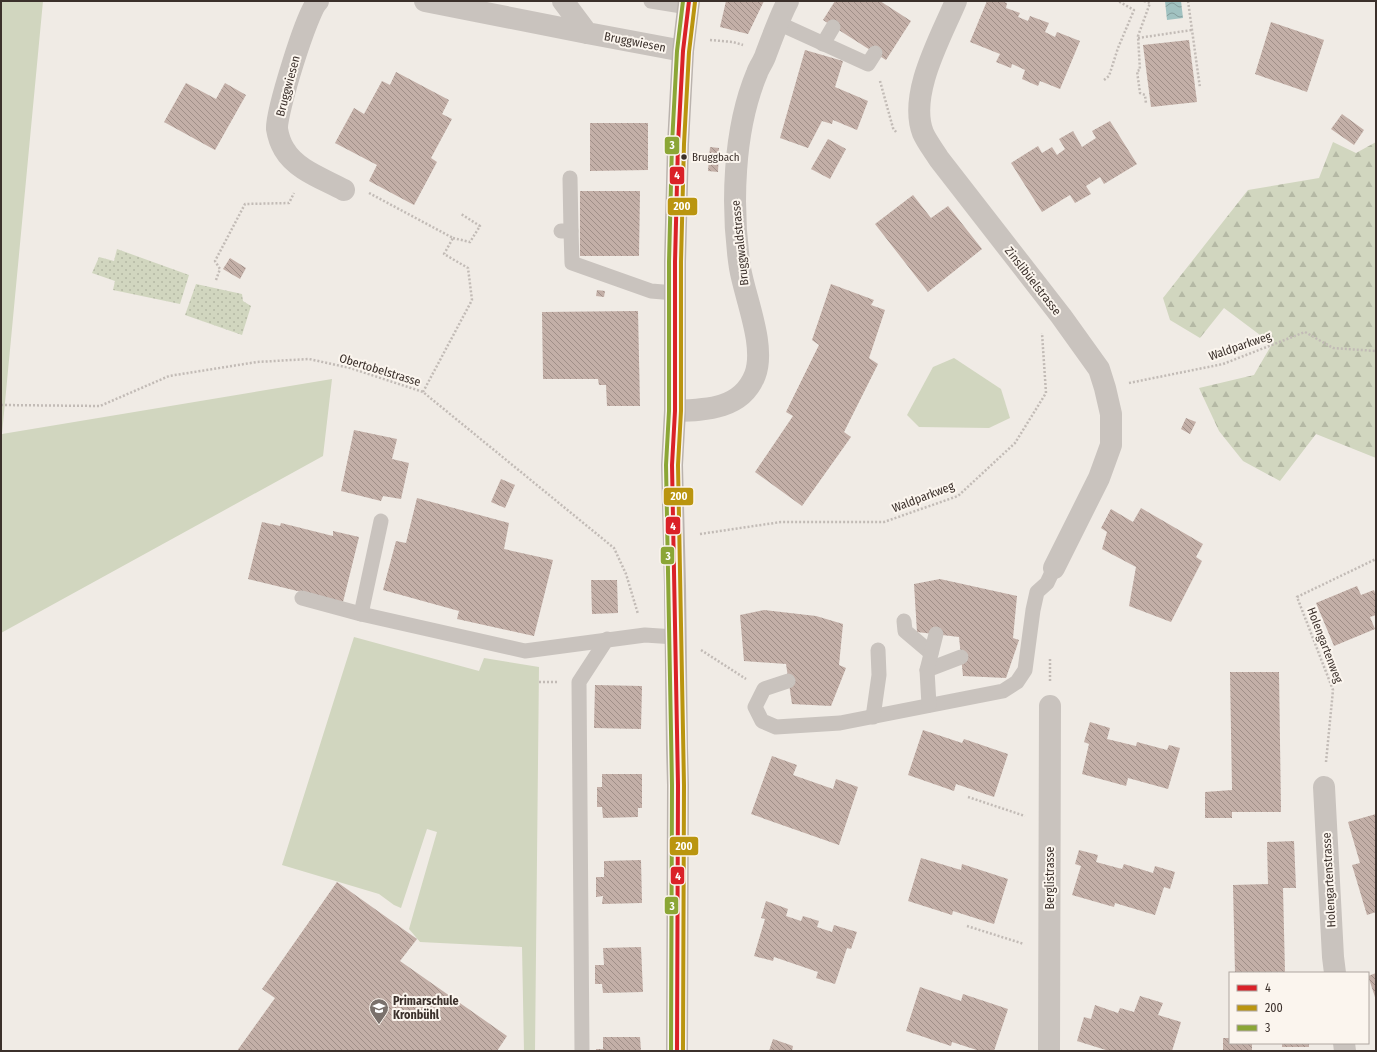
<svg xmlns="http://www.w3.org/2000/svg" width="1377" height="1052" font-family="'Fira Sans Condensed',sans-serif">
<style>
.green{fill:#d1d6bf}
.forest{fill:url(#forest-firs)}
.garden{fill:url(#garden-dots)}
.water{fill:url(#water-waves)}
.building{fill:url(#building-back-hatch)}
.lines{fill:none;stroke-linecap:round;stroke-linejoin:round}
.path{stroke:#c2bbb6;stroke-width:2.5;stroke-dasharray:2 2;stroke-linecap:butt}
.lane{stroke:#c9c3be;stroke-width:15}
.street{stroke:#c9c3be;stroke-width:22}
.secondary{stroke:#bab3ae;stroke-width:22}
.bus-1-casing{stroke:#fbf5ee;stroke-width:7}
.bus-2-casing{stroke:#fbf5ee;stroke-width:7}
.bus-3-casing{stroke:#fbf5ee;stroke-width:7}
.bus-1{stroke:#da2128;stroke-width:4}
.bus-2{stroke:#ba950f;stroke-width:4}
.bus-3{stroke:#8ba636;stroke-width:4}
.bus-dot{fill:#3b302b;stroke:#fbf5ee;stroke-width:1.5}
.labels{text-anchor:middle;stroke-width:4;stroke-linejoin:round;paint-order:stroke}
.bus-label{font-size:11px;fill:#3b302b;stroke:#fbf5ee;text-anchor:start}
.street-label{font-size:12px;fill:#3b302b;stroke:#fbf5ee}
.poi-label{font-size:12px;font-weight:bold;fill:#3b302b;stroke:#fbf5ee;text-anchor:start}
.line-badge{stroke:#fbf5ee;stroke-width:1.5}
.badge-label{font-size:11px;text-anchor:middle;font-weight:bold;fill:#fff}
</style>
<defs>
<pattern id="forest-firs" width="22" height="20" patternUnits="userSpaceOnUse"><rect width="22" height="20" fill="#d1d6bf"/><path d="M5 1l3.5 6h-7zM16 11l3.5 6h-7z" fill="#b4b8a4"/></pattern>
<pattern id="garden-dots" width="8" height="8" patternUnits="userSpaceOnUse"><rect width="8" height="8" fill="#d1d6bf"/><path d="M2 2h.1M6 6h.1" fill="none" stroke="#b4b8a4" stroke-width="1.8" stroke-linecap="round"/></pattern>
<pattern id="water-waves" width="16" height="10" patternUnits="userSpaceOnUse"><rect width="16" height="10" fill="#a1c2c1"/><path d="M0 5q4-4 8 0t8 0" fill="none" stroke="#849e9d"/></pattern>
<pattern id="building-back-hatch" width="6" height="6" patternUnits="userSpaceOnUse"><rect width="6" height="6" fill="#c3afa7"/><path d="M-1 5l2 2M0 0l6 6M5-1l2 2" fill="none" stroke="#a08f88"/></pattern>
</defs>
<rect width="100%" height="100%" fill="#f0ebe5"/>
<g class="green">
<path d="M1 1H43L2 434 332 379 323 456 1 633Z"/>
<path d="M954 358 1001 389 1010 418 989 428 919 427 907 415 933 367Z"/>
<path d="M354 637 479 671 484 658 539 667 535 1051H524L522 947 420 942 409 929 437 832 427 829 401 908 394 905 379 894 282 865Z"/>
</g>
<path class="forest" d="M1333 142 1356 153 1376 142V458L1316 434 1280 481 1243 461 1219 431 1199 388 1254 375 1272 344 1224 308 1200 338 1170 320 1163 298 1248 190 1319 178Z"/>
<g class="garden">
<path d="M117 249 189 275 180 304 113 290 115 281 92 273 99 257 114 261Z"/>
<path d="M196 284 242 294 243 301 251 306 242 335 185 315Z"/>
</g>
<path class="water" d="M1165 1H1181L1183 18 1167 20Z"/>
<g class="building">
<path d="M726 1H764L748 34 720 27Z"/>
<path d="M835 1H880L911 21 886 60 823 20Z"/>
<path d="M987 1H1001L1007 3 1006 8 1020 13 1018 17 1028 21 1030 16 1049 23 1045 32 1055 37 1057 32 1080 41 1060 89 1040 81 1038 86 1022 79 1025 70 1012 64 1011 68 996 62 1000 54 970 42Z"/>
<path d="M1271 22 1324 40 1307 92 1255 74Z"/>
<path d="M1189 40 1197 102 1151 107 1143 45Z"/>
<path d="M805 50 843 61 835 87 868 101 857 130 833 120 832 124 822 121 808 148 780 138Z"/>
<path d="M396 72 449 100 442 114 452 119 431 158 437 162 414 205 369 181 377 165 335 143 354 108 364 114 382 81 390 85Z"/>
<path d="M186 83 216 99 225 83 246 95 215 150 164 122Z"/>
<path d="M1342 114 1364 130 1354 145 1331 129Z"/>
<path d="M1110 121 1137 164 1104 184 1100 177 1086 186 1091 194 1075 203 1070 195 1042 212 1011 163 1038 146 1042 153 1052 147 1057 155 1065 149 1059 139 1073 131 1082 147 1096 138 1092 131Z"/>
<path d="M590 123H648V170L590 171Z"/>
<path d="M828 139 846 149 830 179 811 169Z"/>
<path d="M710 147 719 148 718 172 708 171Z"/>
<path d="M580 191H640L639 256H580Z"/>
<path d="M913 195 931 218 948 206 982 249 928 292 875 224Z"/>
<path d="M230 258 246 268 240 279 223 269Z"/>
<path d="M831 284 874 300 871 305 885 310 869 358 878 364 844 432 851 437 802 506 755 472 793 416 786 412 819 345 812 340Z"/>
<path d="M597 290 605 291 604 297 596 296Z"/>
<path d="M638 311 640 406H607L606 385H599L598 379H543L542 312Z"/>
<path d="M1186 418 1196 422 1190 434 1181 429Z"/>
<path d="M354 430 397 439 392 459 409 463 401 499 383 496 381 501 341 491Z"/>
<path d="M501 479 515 485 505 508 491 502Z"/>
<path d="M417 498 509 523 504 549 553 560 534 636 457 619 459 611 383 590 396 541 406 543Z"/>
<path d="M1141 508 1203 544 1196 557 1202 561 1171 622 1129 606 1136 567 1102 549 1107 532 1101 528 1111 509 1133 522Z"/>
<path d="M262 522 280 526 281 523 333 536V531L359 537 343 602 248 579Z"/>
<path d="M940 579 1017 596 1013 638 1019 640 1006 678 963 676 959 637 917 632 914 584Z"/>
<path d="M591 580H617L618 613 592 614Z"/>
<path d="M1357 586 1361 595 1374 590 1376 596V615L1370 617 1375 629 1334 646 1316 603Z"/>
<path d="M764 610 816 616 843 624 839 665 846 668 831 706 792 704 786 664 744 661 740 615Z"/>
<path d="M1230 672H1279L1281 812H1232V818H1205V792L1232 790Z"/>
<path d="M595 685 642 686 641 729 594 728Z"/>
<path d="M1090 722 1110 728 1107 739 1136 746 1137 742 1167 750 1169 745 1180 748 1168 789 1128 778 1126 786 1082 774 1089 744 1084 742Z"/>
<path d="M923 730 962 743 964 739 1008 754 994 797 956 784 954 791 908 775Z"/>
<path d="M772 756 797 765 793 775 833 789 836 779 858 787 839 845 751 814Z"/>
<path d="M602 774H642V808H638V817L603 818 602 807H597V787H602Z"/>
<path d="M1376 814V912L1367 915 1352 865 1360 863 1348 822Z"/>
<path d="M1294 841 1296 888H1283L1285 973H1235L1233 885 1268 884 1267 842Z"/>
<path d="M1079 850 1098 855 1096 862 1122 869 1124 864 1153 873 1155 866 1175 872 1170 889 1164 887 1155 915 1115 903 1114 907 1072 895 1081 866 1075 864Z"/>
<path d="M921 858 961 870 962 864 1008 879 994 924 953 911 952 915 908 901Z"/>
<path d="M641 860 642 903 602 904 603 896 596 897V877H604V861Z"/>
<path d="M337 882 417 939 400 961 507 1036 497 1051H323L321 1050 320 1051H237L275 998 262 989Z"/>
<path d="M766 901 788 909 786 916 801 921 803 916 819 921 817 927 832 932 834 925 857 932 851 949 847 948 835 984 816 978 818 972 774 957 773 961 754 956 765 919 761 918Z"/>
<path d="M641 947 643 992 603 993 602 984H595V965H604L603 948Z"/>
<path d="M1376 973V1000L1368 976Z"/>
<path d="M920 987 961 1001 963 994 1008 1009 994 1051H980L952 1042 951 1046 906 1031Z"/>
<path d="M1140 996 1163 1003 1158 1015 1181 1022 1172 1051H1109L1077 1041 1084 1017 1091 1019 1095 1005 1118 1013 1120 1008 1134 1012Z"/>
<path d="M603 1037H640L641 1051H596V1049H603Z"/>
<path d="M1223 1038H1230V1043H1252V1051H1223Z"/>
<path d="M773 1039 793 1046 792 1051H769Z"/>
<rect x="1282" y="1043" width="27" height="4"/>
</g>
<g class="lines">
<g class="path">
<path d="M1144 1 1150 3 1138 36 1140 70 1137 71 1140 93 1145 95 1146 104"/>
<path d="M1188 1 1200 88"/>
<path d="M1138 38 1192 30"/>
<path d="M710 40 733 42 743 45"/>
<path d="M1104 80 1109 76 1118 48 1134 10 1118 1"/>
<path d="M880 81 893 128 896 132"/>
<path d="M369 193 453 238 444 254 468 268 472 300 423 392"/>
<path d="M453 238 470 242 480 226 461 214"/>
<path d="M216 280 220 269 215 261 245 204 289 203 294 193"/>
<path d="M1129 383 1223 364 1305 332 1333 348 1376 351"/>
<path d="M1 405 100 406 169 376 257 362 309 359 350 368 423 392 614 548 626 574 638 614"/>
<path d="M700 534 781 522H884L958 496 1015 443 1046 393 1042 333"/>
<path d="M701 650 746 679"/>
<path d="M1050 681V658"/>
<path d="M539 682H557"/>
<path d="M1326 762 1333 690 1297 597 1376 559"/>
<path d="M968 797 1025 816"/>
<path d="M967 926 1024 944"/>
</g>
<g class="lane">
<path d="M651 1 688 7"/>
<path d="M778 23 868 64 875 53"/>
<path d="M823 44 833 27"/>
<path d="M570 178 571 231"/>
<path d="M561 231H571L572 263 651 291 675 293"/>
<path d="M302 598 361 614 525 651 645 635 675 637"/>
<path d="M361 614 381 521"/>
<path d="M904 621 905 631 931 653"/>
<path d="M927 670 961 657"/>
<path d="M788 681 764 689 755 707 762 721 776 727 840 723 1003 691 1017 682 1025 670 1033 610 1037 592 1047 583 1054 568"/>
<path d="M929 705 927 670 936 634"/>
<path d="M873 717 879 675 878 650"/>
<path d="M582 1051 579 682 607 639"/>
</g>
<g class="street">
<path d="M318 1C307 11 276 113 277 129 278 135 281 144 284 149 296 170 324 179 344 190"/>
<path d="M425 1 587 33"/>
<path d="M563 1 587 33 683 51"/>
<path d="M956 1C941 37 908 94 923 133 927 142 934 151 939 159L1061 316 1099 369 1105 388 1111 414V445L1099 478 1054 568"/>
<path d="M675 411C707 410 742 409 755 375 766 346 745 298 740 268 731 208 733 130 757 73 759 67 764 61 766 54 773 36 779 18 788 1"/>
<path d="M1324 787 1333 957 1335 973"/>
<path d="M1344 1043 1345 1051"/>
<path d="M1049 1051 1050 706"/>
</g>
<path class="secondary" d="M677 1051 678 785 677 748 675 586 672 465 675 411V262L678 144 683 51 689 1"/>
<g class="bus-1-casing">
<path id="bus-1" d="M677 1051 678 785 672 465 675 411V262L678 144 683 51 689 1"/>
</g>
<g class="bus-2-casing">
<path id="bus-2" d="M683 1051 684 785 678 465 681 411V262L684 144 689 52 695 2"/>
</g>
<g class="bus-3-casing">
<path id="bus-3" d="M671 1051 672 785 666 465 669 411V262L672 144 677 51 683 1"/>
</g>
<use href="#bus-1" class="bus-1"/>
<use href="#bus-2" class="bus-2"/>
<use href="#bus-3" class="bus-3"/>
</g>
<defs>
<g id="school-pin" transform="scale(1)"><path d="M0 17L-7.5 6A9.5 9.5 0 1 1 7.5 6Z" fill="#7a716c" stroke="#fbf5ee"/><path d="M0-5L7-2L0 1L-7-2ZM-4 1L0 2.5L4 1V4Q0 6-4 4Z" fill="#fff"/></g>
</defs>
<g fill-rule="evenodd">
<use href="#school-pin" x="379" y="1008"/>
</g>
<circle class="bus-dot" cx="684" cy="157" r="3.5"/>
<g class="labels">
<g class="bus-label">
<text x="692" y="161">Bruggbach</text>
</g>
<g class="street-label">
<text transform="translate(635 42) rotate(11)" y="4">Bruggwiesen</text>
<text transform="translate(288 86) rotate(-75)" y="4">Bruggwiesen</text>
<text transform="translate(740 243) rotate(-96)" y="4">Bruggwaldstrasse</text>
<text transform="translate(1033 281) rotate(52)" y="4">Zinslibüelstrasse</text>
<text transform="translate(1240 346) rotate(-19)" y="4">Waldparkweg</text>
<text transform="translate(380 370) rotate(17)" y="4">Obertobelstrasse</text>
<text transform="translate(923 497) rotate(-21)" y="4">Waldparkweg</text>
<text transform="translate(1325 645) rotate(69)" y="4">Holengartenweg</text>
<text transform="translate(1050 878) rotate(-90)" y="4">Berglistrasse</text>
<text transform="translate(1329 880) rotate(-93)" y="4">Holengartenstrasse</text>
</g>
<g class="poi-label">
<text x="393" y="1005">Primarschule<tspan x="393" dy="14">Kronbühl</tspan></text>
</g>
</g>
<g class="line-badge">
<rect x="664" y="136" width="16" height="19" rx="4" fill="#8ba636"/>
<rect x="669" y="166" width="16" height="19" rx="4" fill="#da2128"/>
<rect x="667" y="197" width="31" height="19" rx="4" fill="#ba950f"/>
<rect x="663" y="487" width="31" height="19" rx="4" fill="#ba950f"/>
<rect x="665" y="516" width="16" height="19" rx="4" fill="#da2128"/>
<rect x="660" y="546" width="15" height="19" rx="4" fill="#8ba636"/>
<rect x="669" y="836" width="30" height="20" rx="4" fill="#ba950f"/>
<rect x="670" y="866" width="15" height="19" rx="4" fill="#da2128"/>
<rect x="664" y="896" width="15" height="19" rx="4" fill="#8ba636"/>
</g>
<g class="badge-label">
<text x="672" y="149">3</text>
<text x="677" y="179">4</text>
<text x="682" y="210">200</text>
<text x="679" y="500">200</text>
<text x="673" y="530">4</text>
<text x="668" y="560">3</text>
<text x="684" y="850">200</text>
<text x="678" y="880">4</text>
<text x="672" y="910">3</text>
</g>
<rect width="1377" height="1052" fill="none" stroke="#3b302b" stroke-width="4"/>
<rect x="1229" y="972" width="140" height="72" fill="#fbf5ee" stroke="#aea6a0"/>
<rect x="1237" y="985" width="20" height="6" fill="#da2128" stroke="#aea6a0"/>
<text x="1265" y="992" font-size="12" fill="#3b302b">4</text>
<rect x="1237" y="1005" width="20" height="6" fill="#ba950f" stroke="#aea6a0"/>
<text x="1265" y="1012" font-size="12" fill="#3b302b">200</text>
<rect x="1237" y="1025" width="20" height="6" fill="#8ba636" stroke="#aea6a0"/>
<text x="1265" y="1032" font-size="12" fill="#3b302b">3</text>
</svg>
